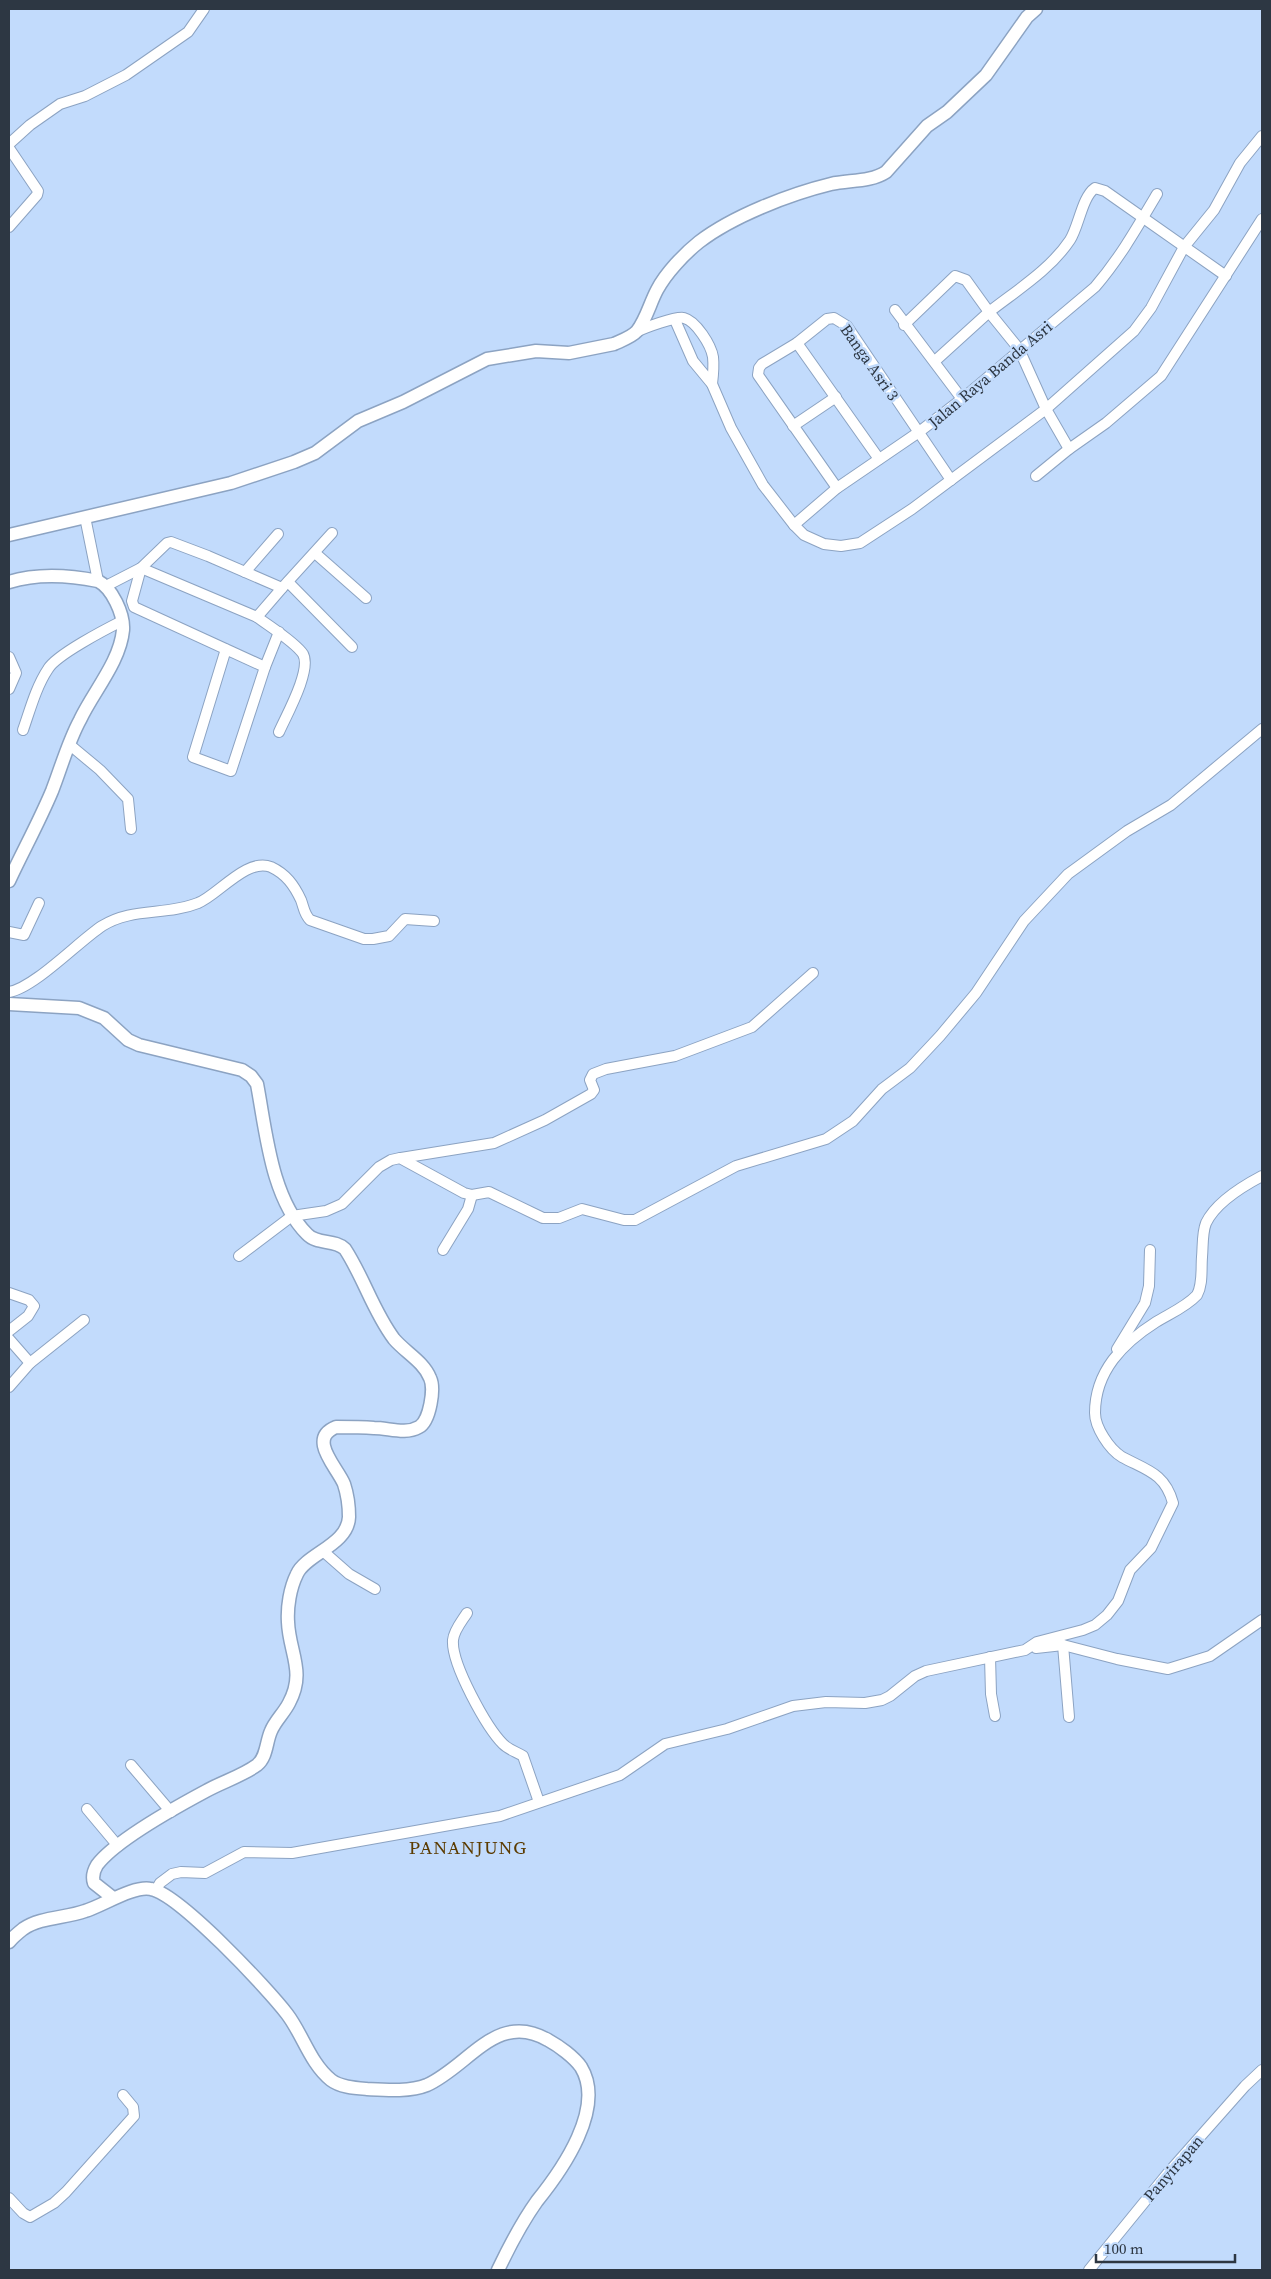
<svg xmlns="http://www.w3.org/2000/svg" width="1271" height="2279" font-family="'Source Serif 4',serif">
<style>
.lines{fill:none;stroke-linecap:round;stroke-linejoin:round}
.minor-casing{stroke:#8ca3c2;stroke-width:12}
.tertiary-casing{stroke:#8ca3c2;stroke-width:15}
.minor{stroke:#fff;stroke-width:10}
.tertiary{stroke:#fff;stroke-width:12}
.labels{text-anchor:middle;stroke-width:5;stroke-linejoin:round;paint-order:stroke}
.street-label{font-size:16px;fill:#2d3743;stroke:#c2dbfc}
.quarter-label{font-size:19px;letter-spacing:1px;fill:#5b3b00;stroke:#c2dbfc}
</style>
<rect width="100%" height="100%" fill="#c2dbfc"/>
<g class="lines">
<g class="minor-casing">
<g id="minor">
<path d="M9 144 30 125 60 104 85 96 126 75 188 32 204 9"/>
<path d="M9 148 38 191 37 195 9 227"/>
<path d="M895 310 962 399"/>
<path d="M675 320 693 361 712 384 731 428 763 485 794 525 804 535 824 544 841 546 860 543 912 509 1046 409 1069 449 1106 423 1161 376 1262 219"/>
<path d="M904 325 955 276 966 280 989 312C1017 290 1050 270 1070 240 1079 226 1082 197 1095 188L1105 191 1226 276"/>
<path d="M636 332C644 328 676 316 684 318 696 321 711 345 713 357 714 366 713 376 712 384"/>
<path d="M797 343 879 459"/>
<path d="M935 361 989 312 1019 349 1046 409 1134 331 1151 308 1184 247 1214 210 1240 163 1262 136"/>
<path d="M793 426 836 397"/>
<path d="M1036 476 1069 449"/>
<path d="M837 488 758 375 759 368 762 364 797 343 827 319 834 318 847 326 951 480"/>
<path d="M85 517 98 581"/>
<path d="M794 525 837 488 919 432 962 399 1095 287C1120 258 1138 226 1157 194"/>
<path d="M315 553 366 598"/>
<path d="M245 572 278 534"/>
<path d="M288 582 352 647"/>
<path d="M106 586 141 568 167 543 171 542 208 556 282 588 332 533"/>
<path d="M257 617C269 626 295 642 303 654 312 670 286 716 279 732"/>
<path d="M226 649 193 757 231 771 265 667 134 607 132 601 141 568 257 617 282 588"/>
<path d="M9 657 16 673 9 689"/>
<path d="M265 667 279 632"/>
<path d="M23 730C30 710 36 687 48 669 56 655 106 629 122 621"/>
<path d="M70 745 100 770 128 799 131 829"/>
<path d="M9 932 24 935 39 903"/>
<path d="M9 992C34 988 78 942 102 926 132 907 166 916 198 903 217 896 247 857 271 867 286 874 294 885 301 900 304 908 304 914 310 920L364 939H373L389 936 405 919 434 921"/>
<path d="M401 1158 494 1143 545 1120 591 1094 594 1090 590 1080 593 1074 606 1069 675 1056 752 1027 813 973"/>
<path d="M443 1250 468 1209 472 1195"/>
<path d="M239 1256 292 1216 326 1211 342 1204 379 1167 391 1160 400 1158 464 1193 472 1195 489 1192 543 1218H559L582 1209 624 1220H635L736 1166 826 1139 853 1121 882 1089 910 1068 940 1036 976 993 1024 921 1068 874 1127 831 1171 805 1262 729"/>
<path d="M9 1293 29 1300 34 1306 28 1316 9 1331"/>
<path d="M9 1339 30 1363"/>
<path d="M1117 1349 1145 1303 1149 1286 1150 1250"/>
<path d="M9 1387 30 1363 84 1320"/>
<path d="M324 1552 349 1574 375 1589"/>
<path d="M467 1613C462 1621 454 1630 453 1640 451 1664 487 1728 503 1744 509 1750 517 1752 523 1756L539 1802"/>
<path d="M1063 1645 1069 1717"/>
<path d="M1036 1648 1063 1645 1117 1659 1168 1669 1210 1656 1262 1620"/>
<path d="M990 1657 991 1694 995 1716"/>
<path d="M131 1765 171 1812"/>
<path d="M87 1809 118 1846"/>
<path d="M156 1890 160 1883 172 1874 181 1872 205 1873 244 1852 292 1853 500 1816 620 1775 665 1744 727 1729 793 1706 826 1702 865 1703 882 1700 890 1696 915 1676 926 1671 1025 1650 1037 1642 1083 1630 1095 1625 1107 1615 1118 1601 1130 1570 1151 1548 1173 1503C1165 1473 1146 1470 1122 1457 1109 1449 1095 1427 1095 1413 1095 1371 1123 1343 1156 1322 1169 1314 1186 1307 1197 1295 1203 1284 1201 1270 1202 1257 1203 1246 1202 1233 1206 1223 1216 1202 1243 1186 1262 1176"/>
<path d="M9 2198 23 2213 30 2217 54 2203 66 2192 134 2116 133 2107 123 2095"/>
<path d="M1089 2270 1168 2173 1245 2086 1262 2070"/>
</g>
</g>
<g class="tertiary-casing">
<g id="tertiary">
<path d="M9 535 231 483 294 462 315 453 358 421 403 402 487 359 536 351 569 353 614 344C620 341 632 337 637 331 646 320 650 303 657 290 666 273 684 254 699 242 733 216 790 194 831 184 849 180 871 182 886 172L927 126 947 112 986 75 1027 17 1036 9"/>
<path d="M9 582C38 573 68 575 98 581 112 588 124 614 123 630 120 662 93 692 80 720 68 742 61 768 52 791 39 822 23 851 9 881"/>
<path d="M9 1004 79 1008 104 1018 128 1040 139 1045 242 1070 251 1076 257 1084C266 1131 271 1198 307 1234 317 1245 335 1239 345 1249 364 1278 373 1311 394 1339 405 1352 424 1362 430 1378 435 1388 430 1421 419 1427 405 1435 389 1428 374 1428 361 1427 349 1427 336 1427 307 1439 337 1467 344 1484 347 1493 349 1507 349 1517 348 1545 306 1554 297 1574 290 1588 287 1607 288 1622 289 1652 306 1672 289 1703 284 1713 275 1721 271 1731 266 1742 267 1757 257 1765 242 1776 222 1782 206 1791 178 1806 115 1841 97 1865 94 1870 92 1877 94 1883L113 1898"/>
<path d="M9 1942C13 1937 18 1933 23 1929 40 1917 66 1918 85 1911 102 1906 134 1885 151 1889 179 1894 268 1989 287 2014 303 2035 310 2063 331 2080 340 2087 355 2088 367 2089 385 2090 410 2092 427 2085 469 2066 497 2010 548 2040 559 2046 574 2057 581 2067 606 2108 562 2170 537 2201 522 2222 509 2247 498 2270"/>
</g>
</g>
<use href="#minor" class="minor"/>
<use href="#tertiary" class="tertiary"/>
</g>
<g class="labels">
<g class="street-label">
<text transform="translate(870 362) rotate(55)" y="6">Banga Asri 3</text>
<text transform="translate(990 374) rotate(-40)" y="6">Jalan Raya Banda Asri</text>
<text transform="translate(1173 2168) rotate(-49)" y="6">Panyirapan</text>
</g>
<g class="quarter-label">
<text x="468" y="1854">PANANJUNG</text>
</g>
</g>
<rect width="1271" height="2279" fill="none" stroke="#2d3743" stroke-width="20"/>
<path d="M1096 2254v8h139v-8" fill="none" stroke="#2d3743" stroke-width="2.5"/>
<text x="1104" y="2254" font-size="15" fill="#2d3743" stroke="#c2dbfc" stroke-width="4" paint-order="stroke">100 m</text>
</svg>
